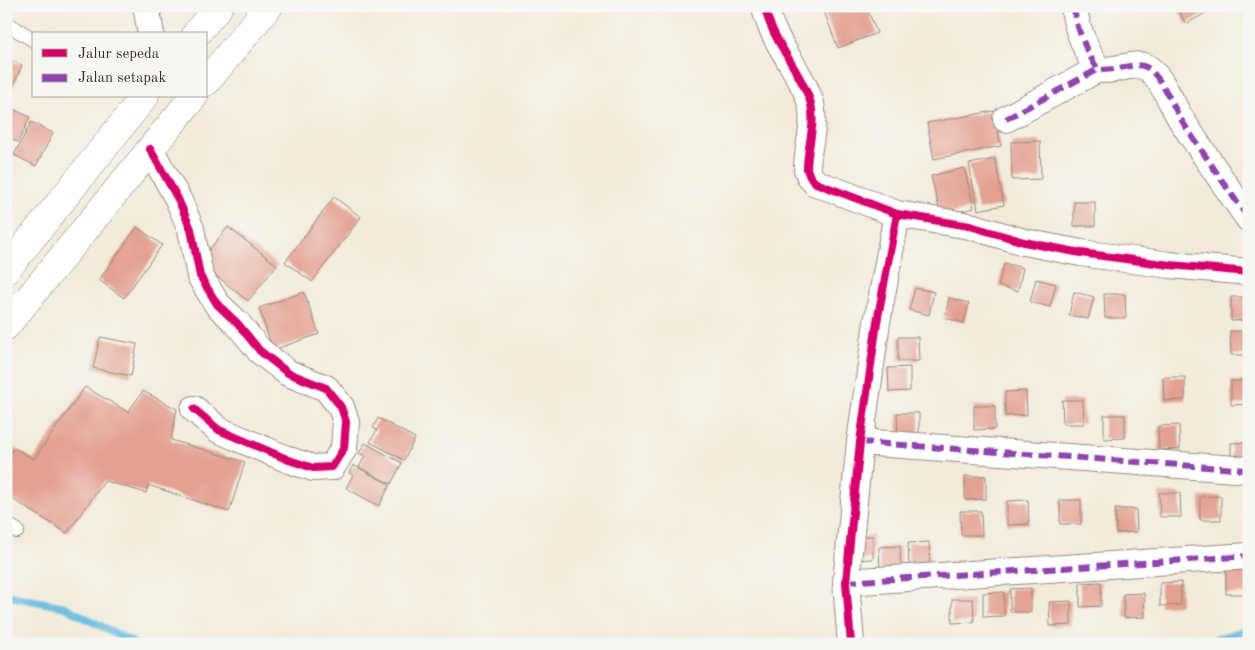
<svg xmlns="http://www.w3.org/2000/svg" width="1255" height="650" font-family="'Old Standard TT',serif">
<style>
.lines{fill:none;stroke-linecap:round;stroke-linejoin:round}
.stream{stroke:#62b9df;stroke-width:8}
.building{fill:#e39f8f}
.lane-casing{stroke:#968a7c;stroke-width:16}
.street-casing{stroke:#968a7c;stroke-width:28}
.highway-casing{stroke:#968a7c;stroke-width:29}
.lane{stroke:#fff;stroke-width:14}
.street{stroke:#fff;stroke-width:26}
.highway{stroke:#fff;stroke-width:28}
.quiet{stroke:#8e44ad;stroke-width:6;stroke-dasharray:12 6;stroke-linecap:butt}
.cycleway-casing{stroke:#f6f6f2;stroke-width:11}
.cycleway{stroke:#d6006c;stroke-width:8}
</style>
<rect width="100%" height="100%" fill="#f6f6f2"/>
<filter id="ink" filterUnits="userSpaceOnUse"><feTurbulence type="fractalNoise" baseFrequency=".02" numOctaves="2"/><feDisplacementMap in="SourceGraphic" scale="10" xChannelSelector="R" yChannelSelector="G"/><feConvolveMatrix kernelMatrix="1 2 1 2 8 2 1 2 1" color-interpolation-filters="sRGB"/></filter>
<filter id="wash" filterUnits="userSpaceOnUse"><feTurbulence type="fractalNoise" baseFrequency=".0096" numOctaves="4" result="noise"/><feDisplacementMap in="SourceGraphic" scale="20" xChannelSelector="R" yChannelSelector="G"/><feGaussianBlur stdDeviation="1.12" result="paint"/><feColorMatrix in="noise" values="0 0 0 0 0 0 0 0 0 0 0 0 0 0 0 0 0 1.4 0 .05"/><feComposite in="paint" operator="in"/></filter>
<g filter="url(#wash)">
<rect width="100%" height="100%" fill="#f2ebda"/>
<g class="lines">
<g class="stream">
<path d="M6 595 65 607 135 644"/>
<path d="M1202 644 1249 629"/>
</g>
</g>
<g id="blocks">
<g class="building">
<path d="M822 6H866L877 33 838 48Z"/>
<path d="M1176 6H1213L1214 8 1186 24Z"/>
<path d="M6 59 22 65 8 100 6 99Z"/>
<path d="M6 106 30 117 18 142 6 137Z"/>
<path d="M994 111 1001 146 934 159 927 123Z"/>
<path d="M31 122 53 133 36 166 14 155Z"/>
<path d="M1040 141 1041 179 1012 180 1011 142Z"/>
<path d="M995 159 1004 205 978 210 969 164Z"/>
<path d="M964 168 974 208 941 216 931 176Z"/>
<path d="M334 197 361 217 312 282 285 262Z"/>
<rect x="1074" y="202" width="21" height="24"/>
<path d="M137 227 162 245 124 298 99 280Z"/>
<path d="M228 227 277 265 248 301 199 262Z"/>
<path d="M1004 263 1023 268 1018 291 998 286Z"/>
<path d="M1036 279 1056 284 1050 307 1030 302Z"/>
<path d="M915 288 934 292 929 315 909 310Z"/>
<path d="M304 292 319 334 273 350 259 308Z"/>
<path d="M1074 292 1094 297 1088 319 1069 315Z"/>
<path d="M1104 294H1125L1126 318H1105Z"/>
<path d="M1231 297H1249V320L1231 321Z"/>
<path d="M949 298 969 303 964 323 945 318Z"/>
<path d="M1230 331H1249V355H1231Z"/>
<path d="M100 337 137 344 131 376 93 368Z"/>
<path d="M898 337H918L919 361H898Z"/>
<path d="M910 367V391L889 392 888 368Z"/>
<path d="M1163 377H1185V400L1164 401Z"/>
<path d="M1231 381H1249V404L1231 405Z"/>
<path d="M85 387 128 412 143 391 177 409 171 440 245 462 229 512 148 485 146 493 105 481 67 533 6 495V459L14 448 34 459Z"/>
<path d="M1026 391 1027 415 1005 416V392Z"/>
<path d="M1062 400H1083L1084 424H1063Z"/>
<path d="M974 406H995V429L974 430Z"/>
<path d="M897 413H919V436L898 437Z"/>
<path d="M1104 415H1125V438L1104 439Z"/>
<path d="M378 418 415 438 404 460 370 442 377 430 373 428Z"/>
<path d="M1179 425 1180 449 1159 450 1158 426Z"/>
<path d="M1249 442V466H1231V443Z"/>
<path d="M365 443 402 463 391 484 359 467 365 456 359 453Z"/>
<path d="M353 465 390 485 379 506 346 488 353 475 349 473Z"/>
<path d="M965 476H986V499L965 500Z"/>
<path d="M1159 493H1180L1181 517H1160Z"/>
<path d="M1221 496V520H1200V497Z"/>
<path d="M1028 500 1029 524 1007 525V501Z"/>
<rect x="1060" y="500" width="21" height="24"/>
<path d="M1115 509H1136L1137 532 1116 533Z"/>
<path d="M960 511H981L982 535H961Z"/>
<path d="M852 536H873V559L852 560Z"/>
<path d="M929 542 930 566 909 567 908 543Z"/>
<path d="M900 546 901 570 880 571 879 547Z"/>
<rect x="1226" y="570" width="21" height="24"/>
<path d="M1101 582V606L1080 607V583Z"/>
<path d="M1181 582V605L1160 606V583Z"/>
<path d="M1031 588V612H1010V589Z"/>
<path d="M1004 592V616L983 617V593Z"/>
<path d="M1144 593 1145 617 1124 618 1123 594Z"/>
<path d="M952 599H973L974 622 952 623Z"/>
<path d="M1071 601V625L1050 626 1049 602Z"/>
</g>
</g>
</g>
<g filter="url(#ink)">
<use href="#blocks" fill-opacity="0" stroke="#968a7c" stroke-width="1"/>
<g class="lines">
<g class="lane-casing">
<g id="lane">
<path d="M6 23 34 40"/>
<path d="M6 524 17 531"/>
</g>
</g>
<g class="street-casing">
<g id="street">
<path d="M146 6 151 34"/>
<path d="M765 6C769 37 802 72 811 104 816 126 807 147 807 169L810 177 816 183 897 214 970 226 1024 242 1081 253 1170 265 1249 272"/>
<path d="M1074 6C1075 25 1087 54 1098 69 1113 73 1134 61 1146 67 1161 75 1173 107 1182 121 1204 154 1226 187 1249 219"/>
<path d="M1006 119 1098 69"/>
<path d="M150 149 178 199 191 229 200 276 217 304 238 324 260 351 288 373 326 388 341 407 346 422 344 448 332 467 313 468 289 460 219 430 194 409"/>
<path d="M860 442 1249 470"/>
<path d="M846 582 1249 556"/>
<path d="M851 644 846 582 860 442 877 322 897 214"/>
</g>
</g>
<g class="highway-casing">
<g id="highway">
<path d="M196 34 219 6"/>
<path d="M206 82 269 6"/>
<path d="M6 270 145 96"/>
<path d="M6 326 194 96"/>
</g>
</g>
<use href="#lane" class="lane"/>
<use href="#street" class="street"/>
<use href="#highway" class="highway"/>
<g class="quiet">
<path d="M1074 6C1075 25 1087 54 1098 69 1113 73 1134 61 1146 67 1161 75 1173 107 1182 121 1204 154 1226 187 1249 219"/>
<path d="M1006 119 1098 69"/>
<path d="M860 442 1249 470"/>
<path d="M846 582 1249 556"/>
</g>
<g class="cycleway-casing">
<g id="cycleway">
<path d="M765 6C769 37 802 72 811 104 816 126 807 147 807 169L810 177 816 183 897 214 970 226 1024 242 1081 253 1170 265 1249 272"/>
<path d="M150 149 178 199 191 229 200 276 217 304 238 324 260 351 288 373 326 388 341 407 346 422 344 448 332 467 313 468 289 460 219 430 194 409"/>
<path d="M851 644 846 582 860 442 877 322 897 214"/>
</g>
</g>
<use href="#cycleway" class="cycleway"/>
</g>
</g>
<rect width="1255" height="650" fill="none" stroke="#f6f6f2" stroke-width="25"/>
<rect x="32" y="32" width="175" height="65" fill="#f6f6f2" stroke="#aba49d"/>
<rect x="42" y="49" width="25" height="8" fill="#d6006c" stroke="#aba49d"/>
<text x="78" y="58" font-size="15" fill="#3b2a1e">Jalur sepeda</text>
<rect x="42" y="74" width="25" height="8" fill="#8e44ad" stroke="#aba49d"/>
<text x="78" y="82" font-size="15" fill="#3b2a1e">Jalan setapak</text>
</svg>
